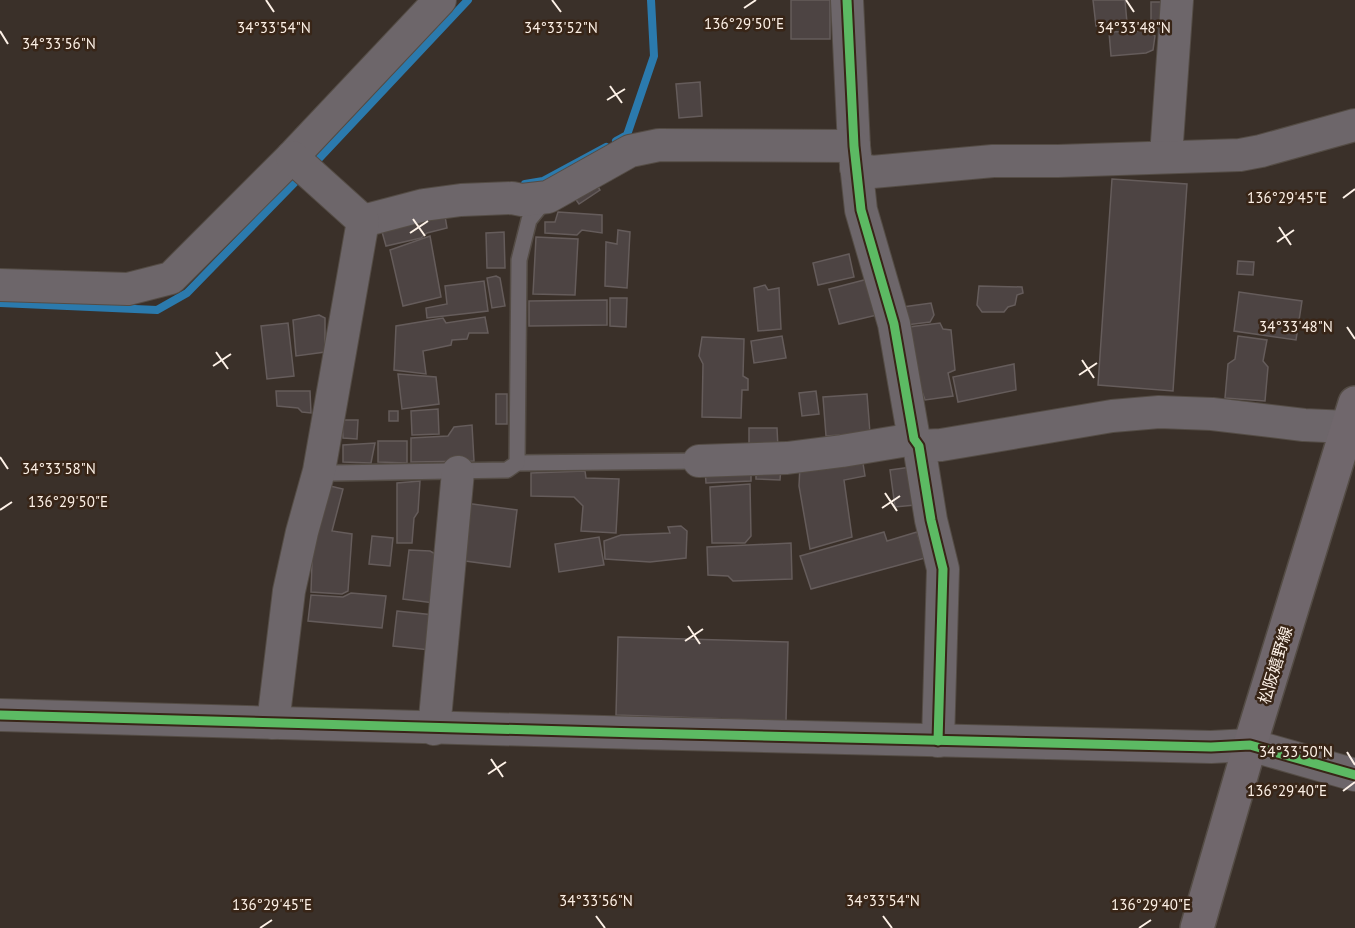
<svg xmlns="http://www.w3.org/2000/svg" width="1355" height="928" font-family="'PT Sans','Noto Sans JP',sans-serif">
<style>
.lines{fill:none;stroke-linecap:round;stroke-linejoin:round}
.stream{stroke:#2b7aad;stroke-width:8}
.building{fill:#4d4443;stroke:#655c5b;stroke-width:1.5}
.service-casing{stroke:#544c45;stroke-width:18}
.minor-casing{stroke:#544c45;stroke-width:34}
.secondary-casing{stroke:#544c45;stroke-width:36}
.service{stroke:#6d666a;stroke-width:15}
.minor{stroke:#6d666a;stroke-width:32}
.secondary{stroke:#70676c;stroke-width:33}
.cycleway-casing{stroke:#382517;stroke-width:13}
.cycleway{stroke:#5cba63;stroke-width:9}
.ticks{fill:none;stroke:#fdf1e7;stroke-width:2}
.labels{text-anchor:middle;stroke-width:5;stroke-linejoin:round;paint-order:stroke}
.street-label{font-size:16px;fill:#fdf1e7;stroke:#382517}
.ticks-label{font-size:15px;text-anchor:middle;fill:#fdf1e7;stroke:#382517;stroke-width:5;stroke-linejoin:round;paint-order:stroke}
</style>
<rect width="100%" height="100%" fill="#3a3029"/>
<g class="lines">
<g class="stream">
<path d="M616 141 627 135 654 56 651 0"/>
<path d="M311 167 468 0"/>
<path d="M525 184 543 181 606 147"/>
<path d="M0 303 157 310 187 293 302 175"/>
</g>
</g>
<g class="building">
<rect x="791" y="0" width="39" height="39"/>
<path d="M1093 0H1125L1127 23 1096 26Z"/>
<path d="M1151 2H1162L1163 27 1151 28Z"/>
<path d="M1145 31 1155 36 1153 50 1146 53 1111 56 1109 32Z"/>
<path d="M700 82 702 116 679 118 676 84Z"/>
<path d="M1112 179 1187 184 1173 391 1098 385Z"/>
<path d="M595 182 600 190 579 204 574 197Z"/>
<path d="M558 212 602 215V233L582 230 577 235 545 233V222H555Z"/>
<path d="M445 216 447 228 427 233 421 238 386 246 381 228Z"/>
<path d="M618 230 630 232 627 288 605 286 606 242 617 244Z"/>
<path d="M504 232 505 268H487L486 233Z"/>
<path d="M430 236 441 297 403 306 390 250Z"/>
<path d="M536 237 578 239 575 295 533 294Z"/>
<path d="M849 254 854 277 818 285 813 263Z"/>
<path d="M1238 261 1254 262 1253 275 1237 274Z"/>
<path d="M496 276 500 278 505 306 492 308 487 278Z"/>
<path d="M868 279 877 315 839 324 829 289Z"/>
<path d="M484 281 488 311 427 318 426 308 447 304 445 286Z"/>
<path d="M765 285 768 290 779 288 781 329 758 331 754 288Z"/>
<path d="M979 286 1022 287 1023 293 1017 295 1015 305 1008 307 1004 312H982L977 305Z"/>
<path d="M1239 292 1302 301 1296 340 1234 331Z"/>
<path d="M610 298H627L626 327 610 326Z"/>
<path d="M607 300V325L529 326V301Z"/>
<path d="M931 303 934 315 930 322 906 325 903 307Z"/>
<path d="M319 315 325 318V352L296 356 293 320Z"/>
<path d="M485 317 488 333H469L467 339 452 340 451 345 423 351 426 374 394 370 396 326 443 318 446 323Z"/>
<path d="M288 323 294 376 267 379 261 326Z"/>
<path d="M940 323 943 329 951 330 955 370 948 373 953 396 925 400 916 375 909 327Z"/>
<path d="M782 336 786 358 754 363 751 341Z"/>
<path d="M1238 336 1267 340 1263 361 1268 367 1265 401 1225 398 1228 364 1235 359Z"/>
<path d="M702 337 744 339 743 376 748 379V390H742L741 418 702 417 703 364 699 356Z"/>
<path d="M1014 364 1016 390 958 402 953 377Z"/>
<path d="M398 374 436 377 439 404 402 409Z"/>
<path d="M276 391H310L311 413 302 412 298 408 277 406Z"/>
<path d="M816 391 819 414 802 416 799 393Z"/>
<rect x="496" y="394" width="11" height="30"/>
<path d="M867 394 870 433 826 436 823 397Z"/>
<path d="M438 409 439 434 412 435 411 411Z"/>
<rect x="389" y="411" width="9" height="10"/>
<path d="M342 420H358L357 439 343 438Z"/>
<path d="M472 425 474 461 411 462V438L448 436 454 427Z"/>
<path d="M749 428H777L778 448H749Z"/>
<path d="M378 441H407V463L378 462Z"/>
<path d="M375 443 371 463 343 462V445Z"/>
<path d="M862 457 865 476 844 480 852 537 810 549 799 486 800 465Z"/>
<path d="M756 466 781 467 780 480 756 479Z"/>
<path d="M751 467V481L706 483 705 469Z"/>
<path d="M911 467 915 505 895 507 890 470Z"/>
<path d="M585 471 586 478 619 479 616 533 581 531 583 506 574 497 531 496V473Z"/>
<path d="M420 481 418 512 414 518 412 543H397V483Z"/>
<path d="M750 484 751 536 745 543H712L710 487Z"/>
<path d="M326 485 343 489 332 531 352 534 348 591 342 594 311 592 313 531Z"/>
<path d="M465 503 517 510 510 567 458 560Z"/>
<path d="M681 526 687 531 686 558 650 562 605 559 604 541 621 535 670 533 668 527Z"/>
<path d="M884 532 887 541 917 532 925 558 811 589 800 556Z"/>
<path d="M372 536 393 538 390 566 369 564Z"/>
<path d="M599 537 604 565 559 572 555 544Z"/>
<path d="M791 543 792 579 733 581 728 576 708 575 707 547Z"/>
<path d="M409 550 430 551 441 557 434 603 403 599Z"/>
<path d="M351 593 386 596 382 628 308 621 311 595 343 597Z"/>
<path d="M397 611 434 615 430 650 393 646Z"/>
<path d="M618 637 788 642 786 721 616 715Z"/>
</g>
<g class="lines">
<g class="service-casing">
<g id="service">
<path d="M517 463 699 461"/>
<path d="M319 471 334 473 507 470 517 463 519 260 529 220 546 199"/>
</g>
</g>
<g class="minor-casing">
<g id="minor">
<path d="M847 0 854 146 861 210 894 324 914 439 919 446 931 520 943 569 938 741"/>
<path d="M1166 156 1177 0"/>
<path d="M856 168 872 172 993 161H1058L1240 155 1261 151 1355 125"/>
<path d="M363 221 424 205 461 200 512 198 522 200 548 197 630 151 659 145 854 146"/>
<path d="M0 285 128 289 171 278 292 157 440 0"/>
<path d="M919 446 941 445 1112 416 1159 412 1212 414 1304 425 1348 427"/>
<path d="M699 461 787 458 842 451 914 439"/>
<path d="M0 715C404 727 807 738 1211 747L1250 745 1355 775"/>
<path d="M273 723 289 591 302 532 319 471 363 221 292 157"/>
<path d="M434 729 458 472"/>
</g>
</g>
<g class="secondary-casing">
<path id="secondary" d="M1197 928 1250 745 1355 403"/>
</g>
<use href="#service" class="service"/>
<use href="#minor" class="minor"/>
<use href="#secondary" class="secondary"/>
<g class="cycleway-casing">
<g id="cycleway">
<path d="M847 0 854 146 861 210 894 324 914 439 919 446 931 520 943 569 938 741"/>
<path d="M0 715C404 727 807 738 1211 747L1250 745 1355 775"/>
</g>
</g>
<use href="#cycleway" class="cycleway"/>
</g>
<path class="ticks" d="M266 0 274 12M552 0 561 12M1126 0 1134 12M744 8 756 0M0 31 8 44M610 86 622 103M607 100 625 89M1343 198 1355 189M413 219 425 236M1279 227 1291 245M410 233 428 221M1277 242 1294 230M1347 327 1355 339M216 352 228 369M1082 360 1094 378M213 366 231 354M1079 375 1097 363M0 457 8 469M885 493 897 511M882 508 900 496M0 510 12 502M688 626 700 644M685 641 703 629M1347 752 1355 765M491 759 503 777M488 774 506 762M1343 791 1355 782M596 916 605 928M883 916 892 928M260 928 272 920M1139 928 1151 920"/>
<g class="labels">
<g class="street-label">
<text transform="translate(1275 665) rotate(-73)" y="6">松阪嬉野線</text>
</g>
</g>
<g class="ticks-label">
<text x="744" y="29">136°29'50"E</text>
<text x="274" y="33">34°33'54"N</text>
<text x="561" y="33">34°33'52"N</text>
<text x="1134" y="33">34°33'48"N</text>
<text x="59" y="49">34°33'56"N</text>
<text x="1287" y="203">136°29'45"E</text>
<text x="1296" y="332">34°33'48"N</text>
<text x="59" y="474">34°33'58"N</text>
<text x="68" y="507">136°29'50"E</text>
<text x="1296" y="757">34°33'50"N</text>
<text x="1287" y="796">136°29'40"E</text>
<text x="596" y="906">34°33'56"N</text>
<text x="883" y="906">34°33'54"N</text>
<text x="272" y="910">136°29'45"E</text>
<text x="1151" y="910">136°29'40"E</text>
</g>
</svg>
